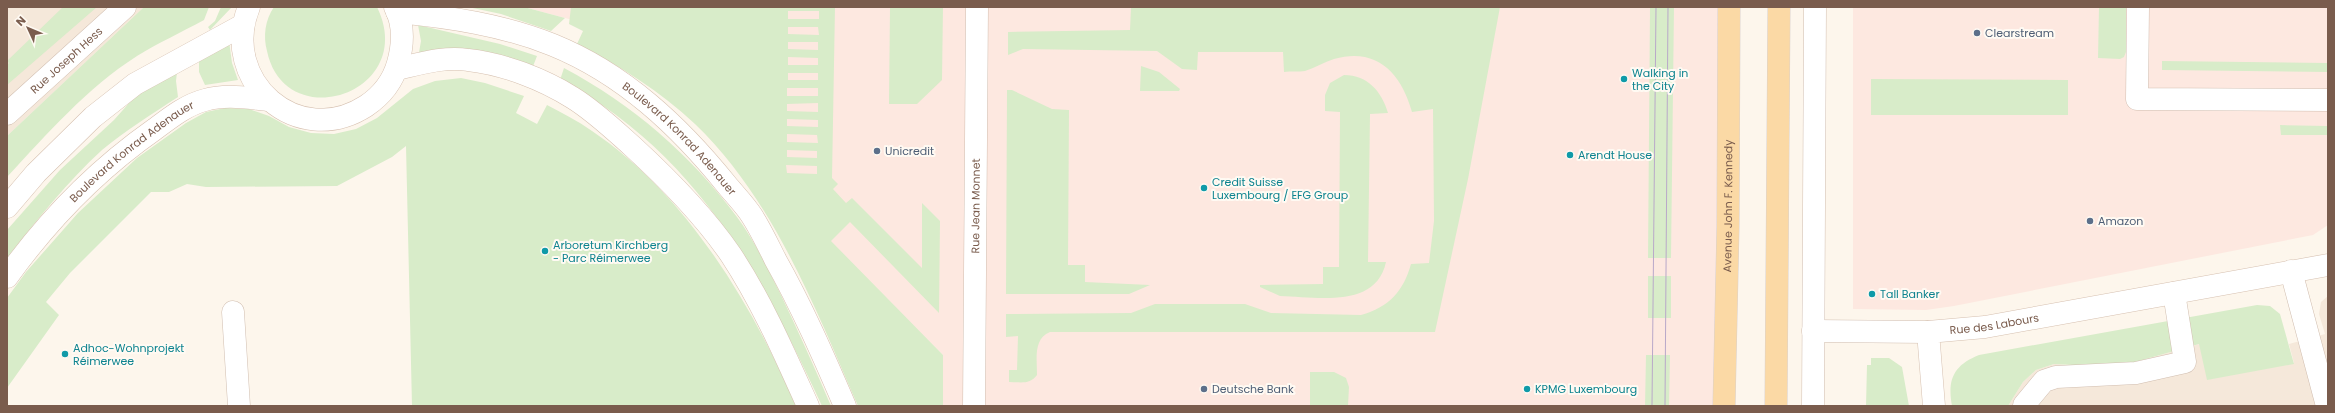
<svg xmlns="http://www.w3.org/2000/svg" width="2335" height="413" font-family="Poppins,sans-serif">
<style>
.residential{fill:#f5e8da}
.commercial{fill:#fde8e0}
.green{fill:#d8ecc9;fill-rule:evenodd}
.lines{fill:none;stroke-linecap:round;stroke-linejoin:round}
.minor-casing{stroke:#d1beb0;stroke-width:23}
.tertiary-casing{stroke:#d1beb0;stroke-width:23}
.secondary-casing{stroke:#d6c0b0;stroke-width:23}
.primary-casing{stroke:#dad1cd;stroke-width:23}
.minor{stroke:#fff;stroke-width:22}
.tertiary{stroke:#fff;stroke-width:22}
.secondary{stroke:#fff;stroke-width:22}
.primary{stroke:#fbd9a5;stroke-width:22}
.tram{stroke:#b9a8c9;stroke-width:1}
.service-dot{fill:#5c6f8a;stroke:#fffaf3;stroke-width:1.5}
.culture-dot{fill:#0f9aa8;stroke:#fffaf3;stroke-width:1.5}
.labels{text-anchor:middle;stroke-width:4;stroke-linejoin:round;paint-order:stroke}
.service-label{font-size:11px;fill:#4e5e75;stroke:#fffaf3;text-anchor:start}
.street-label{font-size:11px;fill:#7a5c4d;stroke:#fffaf3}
.culture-label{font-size:11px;fill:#0d838f;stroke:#fffaf3;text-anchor:start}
</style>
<rect width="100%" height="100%" fill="#fdf6ec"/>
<g class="residential">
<path d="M7 7H144L7 136Z"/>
<path d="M2328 296V406H2008L2023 382 2036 370 2054 364 2093 366 2135 362 2199 344 2294 363 2289 344 2325 334 2319 314 2321 302Z"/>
</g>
<g class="commercial">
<path d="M524 7H1729L1724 406H943V355L610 30Z"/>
<path d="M1853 7H2328V225L2313 235 1954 306 1926 310 1853 309Z"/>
</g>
<g class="green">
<path d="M63 7H97L7 85V65L9 63 7 61Z"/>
<path d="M144 7H209L204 20C182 32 158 43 137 56 87 88 47 134 7 177V136Z"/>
<path d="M221 7H232L210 30 208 27 215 21Z"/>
<path d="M274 7H377C419 93 285 137 267 51 263 36 265 20 274 7Z"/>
<path d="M468 7H524L565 18 551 31 501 14Z"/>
<path d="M571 7H835L832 178 838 184 833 189 846 203 852 198 922 268V203L940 221 939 313 850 222 831 241 943 355V406H858C815 308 774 200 695 124 660 91 620 66 577 44L583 31 569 24ZM788 11H819V19H788ZM788 27H818L819 35 788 34ZM788 42H818V50L788 49ZM788 57 818 58V65H788ZM788 73H818V80H788ZM787 88H818V96H787ZM818 103V112L787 111V104ZM787 119 818 120V127L787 126ZM787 134 817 135 818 143 787 142ZM787 150 817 151V158L787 157ZM786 165 817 166V174L787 173Z"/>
<path d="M890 7H943L942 80 917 104H889Z"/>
<path d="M1131 7H1500L1468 179 1435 332H1050C1033 339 1037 359 1037 375 1030 385 1020 382 1009 382V370H1017L1018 336 1006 337V314L1131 313 1155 304H1245L1271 313 1361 315C1389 307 1403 292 1411 264L1429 263 1434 221 1433 109 1412 112C1401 73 1377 47 1334 59 1324 62 1315 68 1305 71 1299 72 1291 71 1284 72L1283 52H1198L1197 70 1182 69 1157 51 1023 49 1008 55V32L1130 30Z"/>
<path d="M1650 7H1674L1671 258H1648Z"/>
<path d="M2099 7H2126V52L2124 57 2120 59 2098 58Z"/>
<path d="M418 25 500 44 537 56 532 69 418 58 421 41Z"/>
<path d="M229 41 232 63 238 80 205 85 199 72V61Z"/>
<path d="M2162 61 2328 63V72L2162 70Z"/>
<path d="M178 63 176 81 178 97C152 114 126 130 102 150 67 182 36 221 7 258V230L60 170 114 120 138 93Z"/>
<path d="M1141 66 1159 72 1180 89 1179 91H1140Z"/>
<path d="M564 68C633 105 690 154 737 217 754 240 767 267 780 293 798 331 815 368 831 406H822C761 274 694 150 560 80Z"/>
<path d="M1344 75C1368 75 1382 92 1388 113L1370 114 1368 262H1386C1376 309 1317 297 1280 296L1260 287V285L1323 284V267H1339L1340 112 1325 111V95L1330 83Z"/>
<path d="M461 78 485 83 524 96 516 113 537 124 547 105C562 113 578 121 592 131 686 194 752 304 796 406H412L406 146 392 157 337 186 206 187 187 184 169 192H151L70 273 46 302 59 315 7 388V298L26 272 78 213 137 158 186 123 206 112 225 108 249 109 269 116 289 127 311 133 334 134 356 129 377 118 413 89 435 81Z"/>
<path d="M1871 79 2068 80V115H1871Z"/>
<path d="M1007 90H1012L1052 109 1069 110 1068 265H1085V282L1150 285 1129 294H1006Z"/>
<path d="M2280 125 2327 126V135H2281Z"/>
<rect x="1648" y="276" width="23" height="42"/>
<path d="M2257 305 2270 306 2280 314 2294 364 2207 380 2199 344 2135 362 2093 366 2054 364 2036 370 2023 382 2008 406H1952C1947 379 1954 365 1979 355Z"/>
<path d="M1646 355H1670L1669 406H1645Z"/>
<path d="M1871 358H1889L1902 367 1909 406H1866L1867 365H1871Z"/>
<path d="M1310 372H1334L1346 378 1349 387 1348 406H1310Z"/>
</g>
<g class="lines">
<g class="minor-casing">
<g id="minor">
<path d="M2138 7 2137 99 2328 100"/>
<path id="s1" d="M7 114 125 7"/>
<path d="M2291 271 2327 406"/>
<path d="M233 312 239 406"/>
<path d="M2024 405 2044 381 2056 377 2136 373 2185 362 2174 293"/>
<path id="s2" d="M974 406 977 7"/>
<path d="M1813 406 1815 7"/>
</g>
</g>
<g class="tertiary-casing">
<path id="tertiary" d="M1813 331 1928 332"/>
</g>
<g class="secondary-casing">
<g id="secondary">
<path d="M249 7C219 81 298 150 366 106 381 96 393 81 398 63 403 45 404 24 395 7"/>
<path id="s3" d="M397 12C450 17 503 25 553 45 624 74 679 126 726 184 735 195 745 205 752 216 761 230 768 245 775 259 802 307 823 355 845 406"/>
<path d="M397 69C419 64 445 56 468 60 504 64 543 79 573 98 594 111 613 129 632 146 668 179 703 214 731 255 762 302 785 355 808 406"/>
<path d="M7 207 36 173 93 117 135 84 243 25"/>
<path id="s4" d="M7 277C48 220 98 169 155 129 171 117 186 105 205 100 226 94 247 98 269 100"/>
<path id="s5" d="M1934 406 1928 332 1985 327 2328 265"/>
</g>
</g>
<g class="primary-casing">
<g id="primary">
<path id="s6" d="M1724 406 1728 227 1729 7"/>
<path d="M1776 406 1779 7"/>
</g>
</g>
<use href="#minor" class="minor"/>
<use href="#tertiary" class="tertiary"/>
<use href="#secondary" class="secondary"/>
<use href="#primary" class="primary"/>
<g class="tram">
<path d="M1652 406 1656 7"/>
<path d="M1665 406 1668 7"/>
</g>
</g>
<g class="service-dot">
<circle cx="1977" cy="33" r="4"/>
<circle cx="877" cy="151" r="4"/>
<circle cx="2090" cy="221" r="4"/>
<circle cx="1204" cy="389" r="4"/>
</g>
<g class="culture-dot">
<circle cx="1624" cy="79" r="4"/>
<circle cx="1570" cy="155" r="4"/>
<circle cx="1204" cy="188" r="4"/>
<circle cx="545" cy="251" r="4"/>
<circle cx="1872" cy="294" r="4"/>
<circle cx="65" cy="354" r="4"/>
<circle cx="1527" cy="389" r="4"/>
</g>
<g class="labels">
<g class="service-label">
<text x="1985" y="37">Clearstream</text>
<text x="885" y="155">Unicredit</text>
<text x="2098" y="225">Amazon</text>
<text x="1212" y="393">Deutsche Bank</text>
</g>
<g class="street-label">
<text dy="4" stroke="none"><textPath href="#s1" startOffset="80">Rue Joseph Hess</textPath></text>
<text dy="4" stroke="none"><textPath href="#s3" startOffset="319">Boulevard Konrad Adenauer</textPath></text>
<text dy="4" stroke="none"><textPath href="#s4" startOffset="178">Boulevard Konrad Adenauer</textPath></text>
<text dy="4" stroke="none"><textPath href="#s2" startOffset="200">Rue Jean Monnet</textPath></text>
<text dy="4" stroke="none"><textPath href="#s6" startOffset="200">Avenue John F. Kennedy</textPath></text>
<text dy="4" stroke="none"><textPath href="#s5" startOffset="141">Rue des Labours</textPath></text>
</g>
<g class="culture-label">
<text x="1632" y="77">Walking in<tspan x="1632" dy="13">the City</tspan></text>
<text x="1578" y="159">Arendt House</text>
<text x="1212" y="186">Credit Suisse<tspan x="1212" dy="13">Luxembourg / EFG Group</tspan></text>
<text x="553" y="249">Arboretum Kirchberg<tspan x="553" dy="13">- Parc Réimerwee</tspan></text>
<text x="1880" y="298">Tall Banker</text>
<text x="73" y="352">Adhoc-Wohnprojekt<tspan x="73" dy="13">Réimerwee</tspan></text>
<text x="1535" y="393">KPMG Luxembourg</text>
</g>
</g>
<rect width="2335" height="413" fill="none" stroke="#7a5c4d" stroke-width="16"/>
<g transform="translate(28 28) rotate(314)" stroke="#fffaf3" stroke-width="3" paint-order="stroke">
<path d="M0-3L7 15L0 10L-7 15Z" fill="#7a5c4d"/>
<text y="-6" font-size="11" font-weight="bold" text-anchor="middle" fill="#7a5c4d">N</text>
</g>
</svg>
